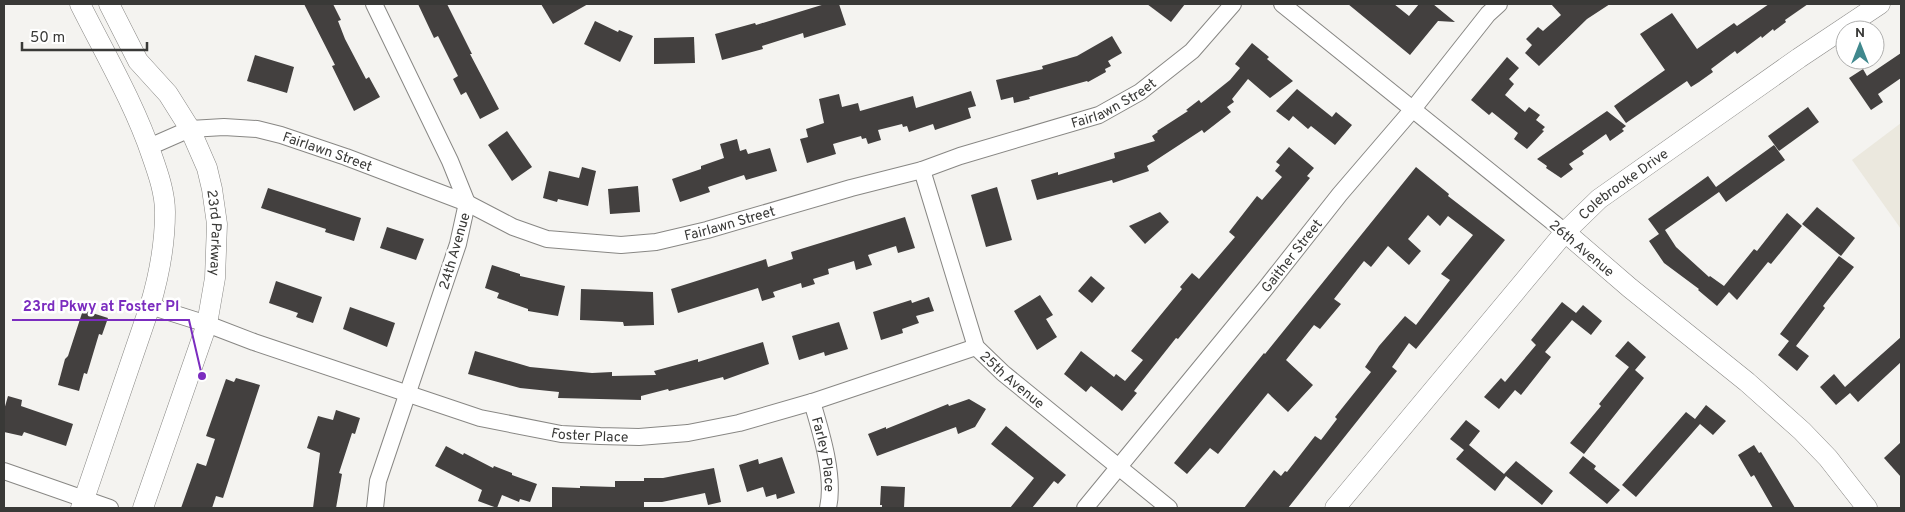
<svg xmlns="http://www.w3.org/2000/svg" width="1905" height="512" font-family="Overpass,sans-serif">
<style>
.built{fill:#ebe8de}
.building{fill:#43403f}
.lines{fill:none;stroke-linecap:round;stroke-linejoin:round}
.minor-casing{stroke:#888784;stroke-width:18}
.tertiary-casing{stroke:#888784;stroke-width:21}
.minor{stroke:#fff;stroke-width:16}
.tertiary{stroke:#fff;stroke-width:20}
.labels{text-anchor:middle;stroke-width:5;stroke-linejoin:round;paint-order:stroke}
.street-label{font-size:14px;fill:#393937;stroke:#fff}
.leader{fill:none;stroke:#7b2cbf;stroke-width:2}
.callout-dot{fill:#7b2cbf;stroke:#fff;stroke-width:2}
.callout-label{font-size:15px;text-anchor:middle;font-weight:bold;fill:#7b2cbf;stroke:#fff;stroke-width:5;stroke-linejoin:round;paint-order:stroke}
</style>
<rect width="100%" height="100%" fill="#f4f3f0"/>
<path class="built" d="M1901 123V229L1852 160Z"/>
<g class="building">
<path d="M304 4H333L341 20 338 21 345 39 366 79 369 77 380 97 354 111 332 66 335 65Z"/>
<path d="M418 4H447L472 54H470L499 109 480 119 466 92 461 95 453 79 458 76 438 36 434 38Z"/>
<path d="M541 4H588L553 24Z"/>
<path d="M825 4H839L846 25 804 38 803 33 762 46 763 49 722 60 715 34 755 23 756 25Z"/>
<path d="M1147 4H1185L1171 22Z"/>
<path d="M1348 4H1394L1409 16 1419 4H1433L1455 22 1438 21 1410 55Z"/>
<path d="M1551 4H1610L1587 19 1539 66 1525 53 1532 45 1526 39 1538 27 1543 31 1561 15Z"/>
<path d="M1769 4H1808L1785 20 1786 22 1774 31 1773 29 1762 38 1761 36 1737 54 1735 51 1711 69 1713 72 1699 82 1691 87 1687 81 1626 123 1614 106 1665 70 1640 34 1672 13 1697 49 1734 23 1737 26Z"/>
<path d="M595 21 618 32 619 30 633 36 620 62 584 44Z"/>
<path d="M1112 36 1122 53 1108 61 1111 66 1105 69 1106 72 1088 82 1087 81 1029 97 1030 99 1014 103 1013 97 1001 100 996 80 1043 69 1042 66 1077 56Z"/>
<path d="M694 37 695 63 654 64V38Z"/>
<path d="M1252 43 1269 57 1267 59 1293 81 1270 98 1248 79 1232 99 1234 102 1227 107 1231 112 1204 133 1202 130 1147 166 1149 171 1113 183 1112 180 1037 200 1031 180 1058 172V175L1115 158 1114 153 1155 141 1152 136 1158 132 1157 131 1188 111 1186 110 1199 100 1201 103 1205 100 1230 80 1240 68 1235 64Z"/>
<path d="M1901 53V78L1878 94 1883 102 1871 110 1849 78 1863 69 1867 76Z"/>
<path d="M255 55 294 67 287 93 247 81Z"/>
<path d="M1507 57 1519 68 1509 79 1514 84 1505 95 1525 112 1529 107 1540 115 1536 120 1545 127 1542 130 1544 131 1527 149 1514 139 1518 133 1492 112 1489 115 1471 100Z"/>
<path d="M1297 89 1332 117 1336 112 1352 125 1335 145 1311 126 1308 129 1293 116 1289 121 1276 111Z"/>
<path d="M971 91 976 106 968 108 971 118 935 130 933 124 909 132 907 126 903 127 902 124 878 130 881 140 868 144 866 138 862 139 861 136 833 144 836 154 807 163 800 139 808 137 806 129 824 123 819 99 839 94 842 107 858 103 860 111 913 96 916 108Z"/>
<path d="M1808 107 1819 122 1779 151 1768 136Z"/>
<path d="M1607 111 1626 126 1622 129 1624 131 1610 141 1606 134 1582 151 1584 154 1569 164 1573 169 1561 178 1546 168 1547 166 1537 159Z"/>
<path d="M507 131 532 167 512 181 488 145Z"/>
<path d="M737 139 740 151 746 149 748 154 770 148 777 171 746 180 744 175 708 187 710 192 680 202 672 179 701 169V166L724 158 720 144Z"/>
<path d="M1774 145 1785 160 1726 202 1719 192 1665 230 1676 247 1709 277 1710 276 1724 286 1754 249 1757 251 1787 213 1802 226 1771 264 1768 262 1737 300 1729 292 1717 306 1698 290 1699 289 1664 263 1649 241 1659 234 1648 219 1708 176 1716 187Z"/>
<path d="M1289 147 1314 168 1307 176 1310 178 1178 339 1176 338 1134 391 1137 393 1122 411 1091 386 1086 392 1064 374 1081 351 1114 377 1116 374 1125 381 1143 360 1131 351 1182 289 1180 287 1192 273 1199 279 1235 237 1229 232 1257 196 1262 200 1282 177 1275 171 1280 165 1276 162Z"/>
<path d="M582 167 596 171 588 206 558 199 557 202 543 198 549 171 579 178Z"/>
<path d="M1416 167 1449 194 1448 196 1505 240 1416 349 1409 343 1392 367 1397 371 1288 508H1244L1274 470 1281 476 1285 471 1287 472 1315 436 1321 440 1337 419 1335 417 1371 372 1365 367 1379 346 1405 316 1416 325 1450 280 1441 274 1473 235 1448 216 1440 226 1428 215 1408 239 1421 251 1409 265 1388 246 1371 267 1364 261 1334 299 1341 304 1320 329 1314 325 1286 360 1313 385 1288 412 1268 393 1218 454 1210 448 1187 474 1174 463 1264 353 1265 354Z"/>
<path d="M638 186 640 212 610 214 608 189Z"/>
<path d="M997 187 1012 240 986 247 971 195Z"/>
<path d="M268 188 361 218 354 241 325 232 326 229 261 208Z"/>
<path d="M1817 207 1855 238 1841 256 1802 224Z"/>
<path d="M1160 212 1169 222 1145 244 1129 226Z"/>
<path d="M905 217 915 248 898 253 896 246 868 255 872 265 856 270 854 261 828 269 829 274 813 279 815 284 802 288 801 283 773 292 775 297 762 301 758 288 678 313 671 289 766 259 768 267 793 259 791 252Z"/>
<path d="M387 227 424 239 416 260 380 248Z"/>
<path d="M1839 256 1854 267 1823 306 1825 308 1796 346 1809 356 1797 371 1778 355 1789 341 1780 334Z"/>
<path d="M492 265 520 274V276L565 286 558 316 528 311V309L497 298 499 293 485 288Z"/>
<path d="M1091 276 1105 288 1092 303 1078 291Z"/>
<path d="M276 281 322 297 313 323 296 317 298 313 269 303Z"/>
<path d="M581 289 653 292 654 325 624 326 623 322 580 320Z"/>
<path d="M1040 295 1053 315 1046 319 1057 337 1037 350 1014 311Z"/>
<path d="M929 297 934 311 916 316 919 323 902 329 903 333 881 340 873 312 911 300 912 303Z"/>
<path d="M1562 302 1576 313 1583 305 1602 321 1591 335 1572 320 1545 352 1551 357 1521 395 1515 390 1499 409 1484 397 1501 378 1505 382 1536 345 1531 340Z"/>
<path d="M350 307 395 323 387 347 343 329Z"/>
<path d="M83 310 108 318 102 335 99 334 87 374 84 373 79 391 58 385 65 359 68 356Z"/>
<path d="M839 322 848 349 825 356 824 352 799 360 792 336Z"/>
<path d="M1901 337V362L1858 402 1850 393 1836 405 1820 387 1834 374 1845 387Z"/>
<path d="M1628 341 1646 357 1635 370 1644 378 1584 454 1570 443 1601 406 1599 404 1629 367 1615 356Z"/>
<path d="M763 342 769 364 724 380 723 377 669 391 668 389 641 396V400L558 398 559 392 520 388 468 374 475 351 530 367 592 373 612 372V376L656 375 654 371 698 359V362Z"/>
<path d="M236 378 260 385 223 498 216 496 212 508H181L197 463 206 466 215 439 206 436 226 379 234 382Z"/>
<path d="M8 396 22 400 21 406 73 424 66 446 24 432 22 436 4 432V410Z"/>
<path d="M969 399 986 409 975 427 958 434 956 427 877 456 868 434 886 427V429L948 404 949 406Z"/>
<path d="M1706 405 1726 421 1713 435 1700 424 1636 497 1622 485 1686 412 1695 419Z"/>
<path d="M336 410 360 418 355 434 352 433 339 473 342 474 336 508H313L320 453 307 448 318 416 333 420Z"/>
<path d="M1466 420 1480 431 1469 445 1504 474 1516 461 1553 491 1542 505 1506 476 1495 491 1456 459 1464 450 1450 439Z"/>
<path d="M1006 426 1066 475 1058 484 1054 481 1032 508H1010L1034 478 991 444Z"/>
<path d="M1901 442V477L1884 458Z"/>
<path d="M1754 445 1759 453 1761 452 1795 508H1773L1754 475 1751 477 1738 455Z"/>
<path d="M446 446 463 455 464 453 493 468 494 466 512 473V475L537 484 530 502 520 499 519 502 502 495 497 508 478 501 482 490 435 466Z"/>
<path d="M1583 456 1596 466 1594 469 1620 490 1607 504 1569 473Z"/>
<path d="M782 457 795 493 777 499 776 494 766 497 763 487 747 492 739 465 758 459 759 464Z"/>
<path d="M714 468 721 502 708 505 705 493 662 502H644V508H552V487L580 488V486L615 487V481H644V478H663Z"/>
<path d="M881 486 905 487 904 508H882V505H880Z"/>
</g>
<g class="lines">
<g class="minor-casing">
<g id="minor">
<path d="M374 4 450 161 467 203 458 244 378 481 375 508"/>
<path d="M1282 4 1565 232"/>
<path id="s1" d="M149 147 190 129 224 127 257 129 281 135 346 157 467 203 513 227 547 239 621 245 656 242 707 230 851 188 922 170 960 156 1099 115 1140 92 1192 51 1233 4"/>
<path id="s2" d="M922 170 976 347 1003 373 1169 508"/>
<path id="s3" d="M150 306 207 324 254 342 480 418 561 434 600 436 639 437 688 433 739 423 812 402 976 347"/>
<path id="s4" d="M812 402C821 432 835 477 828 508"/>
<path d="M4 471 110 508"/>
<path id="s5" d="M1085 508 1265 289 1340 194 1413 109 1488 14 1499 4"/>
</g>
</g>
<g class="tertiary-casing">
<g id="tertiary">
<path d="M80 4C105 54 134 103 152 156 158 173 165 193 165 212 165 244 159 276 150 306L81 508"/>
<path id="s6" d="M109 4 138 61 168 94 190 129 207 168 212 189 217 224 215 278 207 324 143 508"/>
<path d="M1565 232 1630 288 1747 382 1802 431 1828 458 1867 508"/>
<path id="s7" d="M1335 508 1565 232 1599 199 1799 58 1880 4"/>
</g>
</g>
<use href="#minor" class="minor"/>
<use href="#tertiary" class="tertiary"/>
</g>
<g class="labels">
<g class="street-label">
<text dy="5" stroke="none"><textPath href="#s1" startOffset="1011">Fairlawn Street</textPath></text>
<text dy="5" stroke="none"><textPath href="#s1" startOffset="186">Fairlawn Street</textPath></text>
<text dy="5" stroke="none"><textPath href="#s7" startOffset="435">Colebrooke Drive</textPath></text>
<text dy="5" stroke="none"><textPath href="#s1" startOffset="608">Fairlawn Street</textPath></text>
<text dy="5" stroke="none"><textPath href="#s6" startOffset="258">23rd Parkway</textPath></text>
<text transform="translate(1582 248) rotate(40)" y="5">26th Avenue</text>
<text transform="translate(454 251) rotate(-74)" y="5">24th Avenue</text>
<text dy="5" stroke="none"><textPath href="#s5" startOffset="326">Gaither Street</textPath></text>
<text dy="5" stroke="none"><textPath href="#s2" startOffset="234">25th Avenue</textPath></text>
<text dy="5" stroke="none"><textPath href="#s3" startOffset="460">Foster Place</textPath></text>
<text dy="5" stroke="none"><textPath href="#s4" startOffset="54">Farley Place</textPath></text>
</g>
</g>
<path class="leader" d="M202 376L189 320H12"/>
<circle class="callout-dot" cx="202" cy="376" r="5"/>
<g class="callout-label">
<text x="101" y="311">23rd Pkwy at Foster Pl</text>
</g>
<rect width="1905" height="512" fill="none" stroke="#393937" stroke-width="10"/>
<g transform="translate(1860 45)"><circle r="24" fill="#ffffff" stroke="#b0b0af"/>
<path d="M0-4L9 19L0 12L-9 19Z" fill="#40888d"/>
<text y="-8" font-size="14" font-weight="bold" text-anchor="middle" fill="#393937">N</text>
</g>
<path d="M22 42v8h125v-8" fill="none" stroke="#393937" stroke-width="2.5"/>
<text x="30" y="42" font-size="15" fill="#393937" stroke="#ffffff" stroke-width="4" paint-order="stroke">50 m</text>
</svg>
